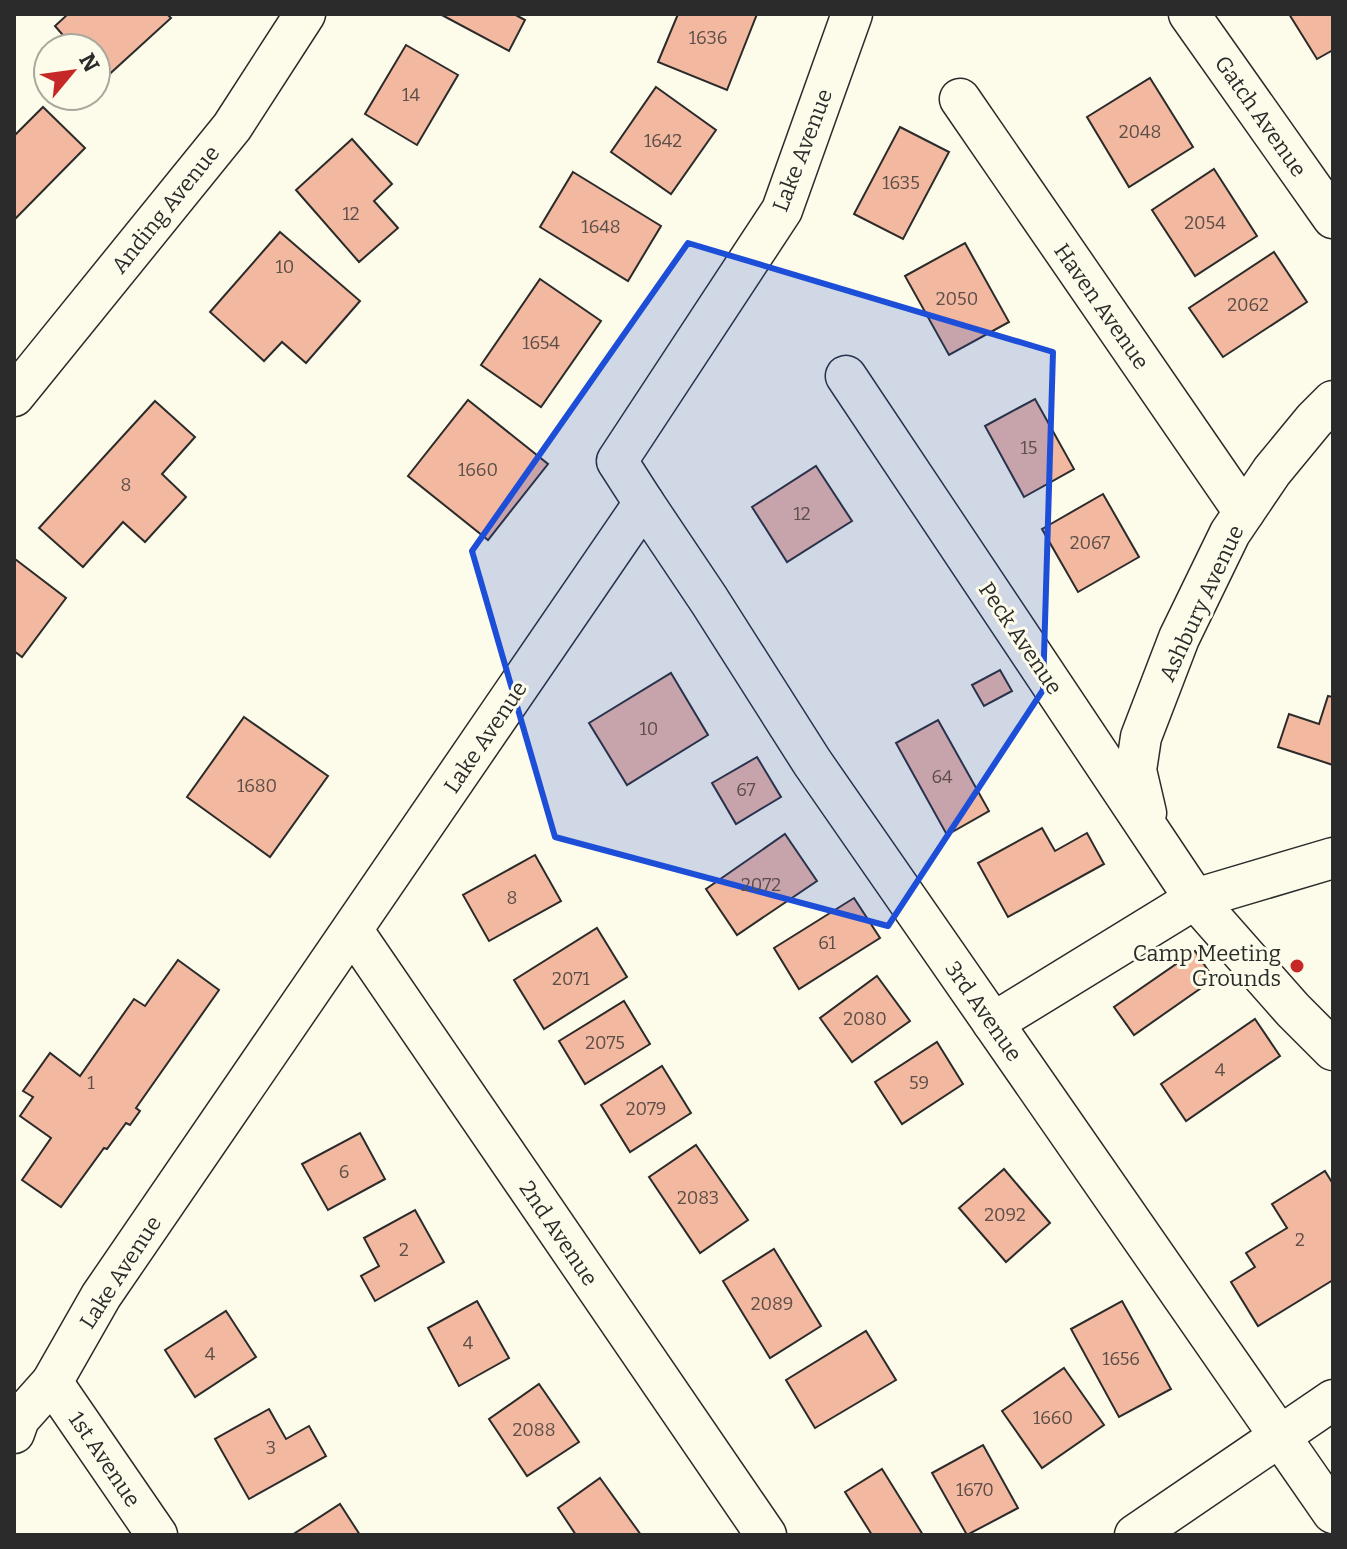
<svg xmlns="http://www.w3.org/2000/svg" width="1347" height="1549" font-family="Bitter,serif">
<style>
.building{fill:#f2b8a0;stroke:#2b2b2b;stroke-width:2}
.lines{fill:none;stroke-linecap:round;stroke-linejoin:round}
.street-casing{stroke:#2b2b2b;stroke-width:43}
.street{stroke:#fdfbea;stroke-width:40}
.marked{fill:#1d4ed8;fill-opacity:0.2;stroke:#1d4ed8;stroke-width:6;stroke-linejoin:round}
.poi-dot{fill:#c62828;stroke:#fdfbea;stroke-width:3}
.labels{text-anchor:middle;stroke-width:6;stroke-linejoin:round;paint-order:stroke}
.number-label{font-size:18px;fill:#5d4e48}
.street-label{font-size:22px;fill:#2b2b2b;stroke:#fdfbea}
.poi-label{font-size:22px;fill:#2b2b2b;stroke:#fdfbea;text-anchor:end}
</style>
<rect width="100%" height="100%" fill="#fdfbea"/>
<g class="building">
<path d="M68 14H167L171 18 103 80 96 72V48H74L55 26Z"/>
<path d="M440 14H514L525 20 509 51Z"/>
<path d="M678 14H757L727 90 658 62Z"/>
<path d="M1289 14H1333V50L1317 59Z"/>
<path d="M406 45 458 75 417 145 365 114Z"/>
<path d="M1150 78 1193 147 1129 187 1087 117Z"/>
<path d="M656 87 716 130 671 194 611 152Z"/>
<path d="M43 107 85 148 14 220V136Z"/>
<path d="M900 127 949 152 903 239 854 214Z"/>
<path d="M352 139 392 184 374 201 398 228 359 262 296 190Z"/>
<path d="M1214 169 1257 236 1195 276 1152 210Z"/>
<path d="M573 172 661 226 628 281 540 227Z"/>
<path d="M280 232 360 301 306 363 282 342 264 361 210 312Z"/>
<path d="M965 243 1009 322 949 355 905 276Z"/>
<path d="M1274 252 1307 302 1223 357 1189 308Z"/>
<path d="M540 279 601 321 541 407 481 365Z"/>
<path d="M1035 399 1074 469 1024 497 985 426Z"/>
<path d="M468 400 548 464 488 540 408 476Z"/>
<path d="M155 401 195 437 162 474 186 497 145 542 123 522 83 567 39 528Z"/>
<path d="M816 466 852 521 787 562 752 507Z"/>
<path d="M1103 494 1139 557 1078 592 1042 529Z"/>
<path d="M15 559 66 598 22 657 14 651Z"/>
<path d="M1000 670 1012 691 984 706 972 685Z"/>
<path d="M671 673 708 735 627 785 589 723Z"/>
<path d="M1328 696 1333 697V765L1278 747 1289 714 1319 724Z"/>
<path d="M244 717 328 776 270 857 187 797Z"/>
<path d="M938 720 989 811 947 835 896 743Z"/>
<path d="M757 757 781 797 736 824 712 783Z"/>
<path d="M1042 828 1055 851 1087 833 1104 864 1008 917 978 863Z"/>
<path d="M785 834 817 881 737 935 706 889Z"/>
<path d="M535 855 561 901 489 941 463 895Z"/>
<path d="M854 898 880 938 799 989 774 948Z"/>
<path d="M597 928 627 977 544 1029 514 980Z"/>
<path d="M1195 951 1214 979 1134 1035 1114 1007Z"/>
<path d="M178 960 219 990 136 1108 140 1111 130 1125 126 1123 107 1149 104 1148 61 1207 22 1180 51 1138 20 1116 33 1097 23 1091 50 1053 80 1076 134 999 145 1006Z"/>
<path d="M877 976 910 1021 852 1062 820 1018Z"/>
<path d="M624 1001 650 1044 585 1084 559 1041Z"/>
<path d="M1255 1019 1280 1056 1186 1121 1161 1084Z"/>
<path d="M937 1042 963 1084 902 1124 875 1082Z"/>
<path d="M662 1066 691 1113 630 1152 601 1105Z"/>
<path d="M360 1133 385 1179 328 1210 302 1164Z"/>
<path d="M696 1145 748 1220 700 1253 649 1177Z"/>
<path d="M1004 1169 1050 1223 1006 1262 959 1208Z"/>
<path d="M1325 1171 1333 1184V1280L1258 1326 1231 1282 1255 1267 1246 1253 1287 1228 1272 1204Z"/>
<path d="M415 1210 444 1262 375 1301 361 1276 379 1266 364 1238Z"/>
<path d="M774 1249 821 1326 770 1358 723 1281Z"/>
<path d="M477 1301 509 1358 459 1386 428 1328Z"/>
<path d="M1122 1301 1171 1389 1119 1417 1071 1329Z"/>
<path d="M226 1311 256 1357 195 1397 165 1350Z"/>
<path d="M866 1331 896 1380 815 1428 786 1380Z"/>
<path d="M1064 1368 1104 1425 1042 1468 1002 1411Z"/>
<path d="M539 1384 579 1442 527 1476 489 1419Z"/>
<path d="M269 1409 286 1439 309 1426 326 1456 249 1499 215 1439Z"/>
<path d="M983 1445 1018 1508 967 1535 932 1473Z"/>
<path d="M882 1469 923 1535H872L845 1492Z"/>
<path d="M600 1478 641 1535H576L558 1508Z"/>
<path d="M340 1504 360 1535H292Z"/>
</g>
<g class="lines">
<g class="street-casing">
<g id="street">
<path d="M1189 14 1333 218"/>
<path d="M960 99 1244 512"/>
<path d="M846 376 1195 899 1293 1010 1333 1050"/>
<path d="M14 396 232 127 305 14"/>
<path d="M644 503 709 600 812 762 1333 1513"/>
<path d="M1146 813 1136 770 1141 737 1179 638 1230 533 1272 471 1314 420 1333 401"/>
<path d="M353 931 766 1535"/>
<path d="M993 1023 1195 899 1333 858"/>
<path d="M52 1382 157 1535"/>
<path d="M14 1433 19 1419 52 1382 101 1296 644 503 617 461 782 210 852 14"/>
<path d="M1135 1535 1333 1400"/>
</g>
</g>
<use href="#street" class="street"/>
</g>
<path class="marked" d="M688 243 1053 352 1043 690 888 926 555 837 472 551Z"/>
<circle class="poi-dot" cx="1297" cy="966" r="8"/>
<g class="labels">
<g class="number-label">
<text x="708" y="44">1636</text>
<text x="411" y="101">14</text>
<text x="1140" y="138">2048</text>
<text x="663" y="147">1642</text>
<text x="901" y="189">1635</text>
<text x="351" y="220">12</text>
<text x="1205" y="229">2054</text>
<text x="601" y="233">1648</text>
<text x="285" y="273">10</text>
<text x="957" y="305">2050</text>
<text x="1248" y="311">2062</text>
<text x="541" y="349">1654</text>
<text x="1029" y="454">15</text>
<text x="478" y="476">1660</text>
<text x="126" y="491">8</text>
<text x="802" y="520">12</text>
<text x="1090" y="549">2067</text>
<text x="649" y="735">10</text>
<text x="942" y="783">64</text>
<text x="257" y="792">1680</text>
<text x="746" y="796">67</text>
<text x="761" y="891">2072</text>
<text x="512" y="904">8</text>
<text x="827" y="949">61</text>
<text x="571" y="985">2071</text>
<text x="865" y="1025">2080</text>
<text x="605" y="1049">2075</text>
<text x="1220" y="1076">4</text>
<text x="91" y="1089">1</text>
<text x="919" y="1089">59</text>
<text x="646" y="1115">2079</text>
<text x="344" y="1178">6</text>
<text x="698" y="1204">2083</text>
<text x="1005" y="1221">2092</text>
<text x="1300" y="1246">2</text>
<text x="404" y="1256">2</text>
<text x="772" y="1310">2089</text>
<text x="468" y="1349">4</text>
<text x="210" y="1360">4</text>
<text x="1121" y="1365">1656</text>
<text x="1053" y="1424">1660</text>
<text x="534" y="1436">2088</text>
<text x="271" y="1454">3</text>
<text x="975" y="1496">1670</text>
</g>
<g class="street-label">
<text transform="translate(1261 116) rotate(55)" y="8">Gatch Avenue</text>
<text transform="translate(802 150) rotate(-69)" y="8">Lake Avenue</text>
<text transform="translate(165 209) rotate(-51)" y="8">Anding Avenue</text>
<text transform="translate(1102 306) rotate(55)" y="8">Haven Avenue</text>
<text transform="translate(1201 603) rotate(-65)" y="8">Ashbury Avenue</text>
<text transform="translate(1021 638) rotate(56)" y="8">Peck Avenue</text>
<text transform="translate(485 737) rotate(-56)" y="8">Lake Avenue</text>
<text transform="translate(984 1011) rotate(55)" y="8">3rd Avenue</text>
<text transform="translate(559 1233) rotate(56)" y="8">2nd Avenue</text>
<text transform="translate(120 1272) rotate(-57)" y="8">Lake Avenue</text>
<text transform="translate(105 1459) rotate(56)" y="8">1st Avenue</text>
</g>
<g class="poi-label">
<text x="1281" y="961">Camp Meeting<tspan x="1281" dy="25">Grounds</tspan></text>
</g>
</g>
<rect width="1347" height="1549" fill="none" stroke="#2b2b2b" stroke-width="32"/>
<g transform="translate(72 72) rotate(61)"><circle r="38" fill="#fdfbea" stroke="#a9a89e" stroke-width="2"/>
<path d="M0-6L14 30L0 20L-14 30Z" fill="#c62828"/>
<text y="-12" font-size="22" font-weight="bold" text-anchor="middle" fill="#2b2b2b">N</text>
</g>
</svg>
